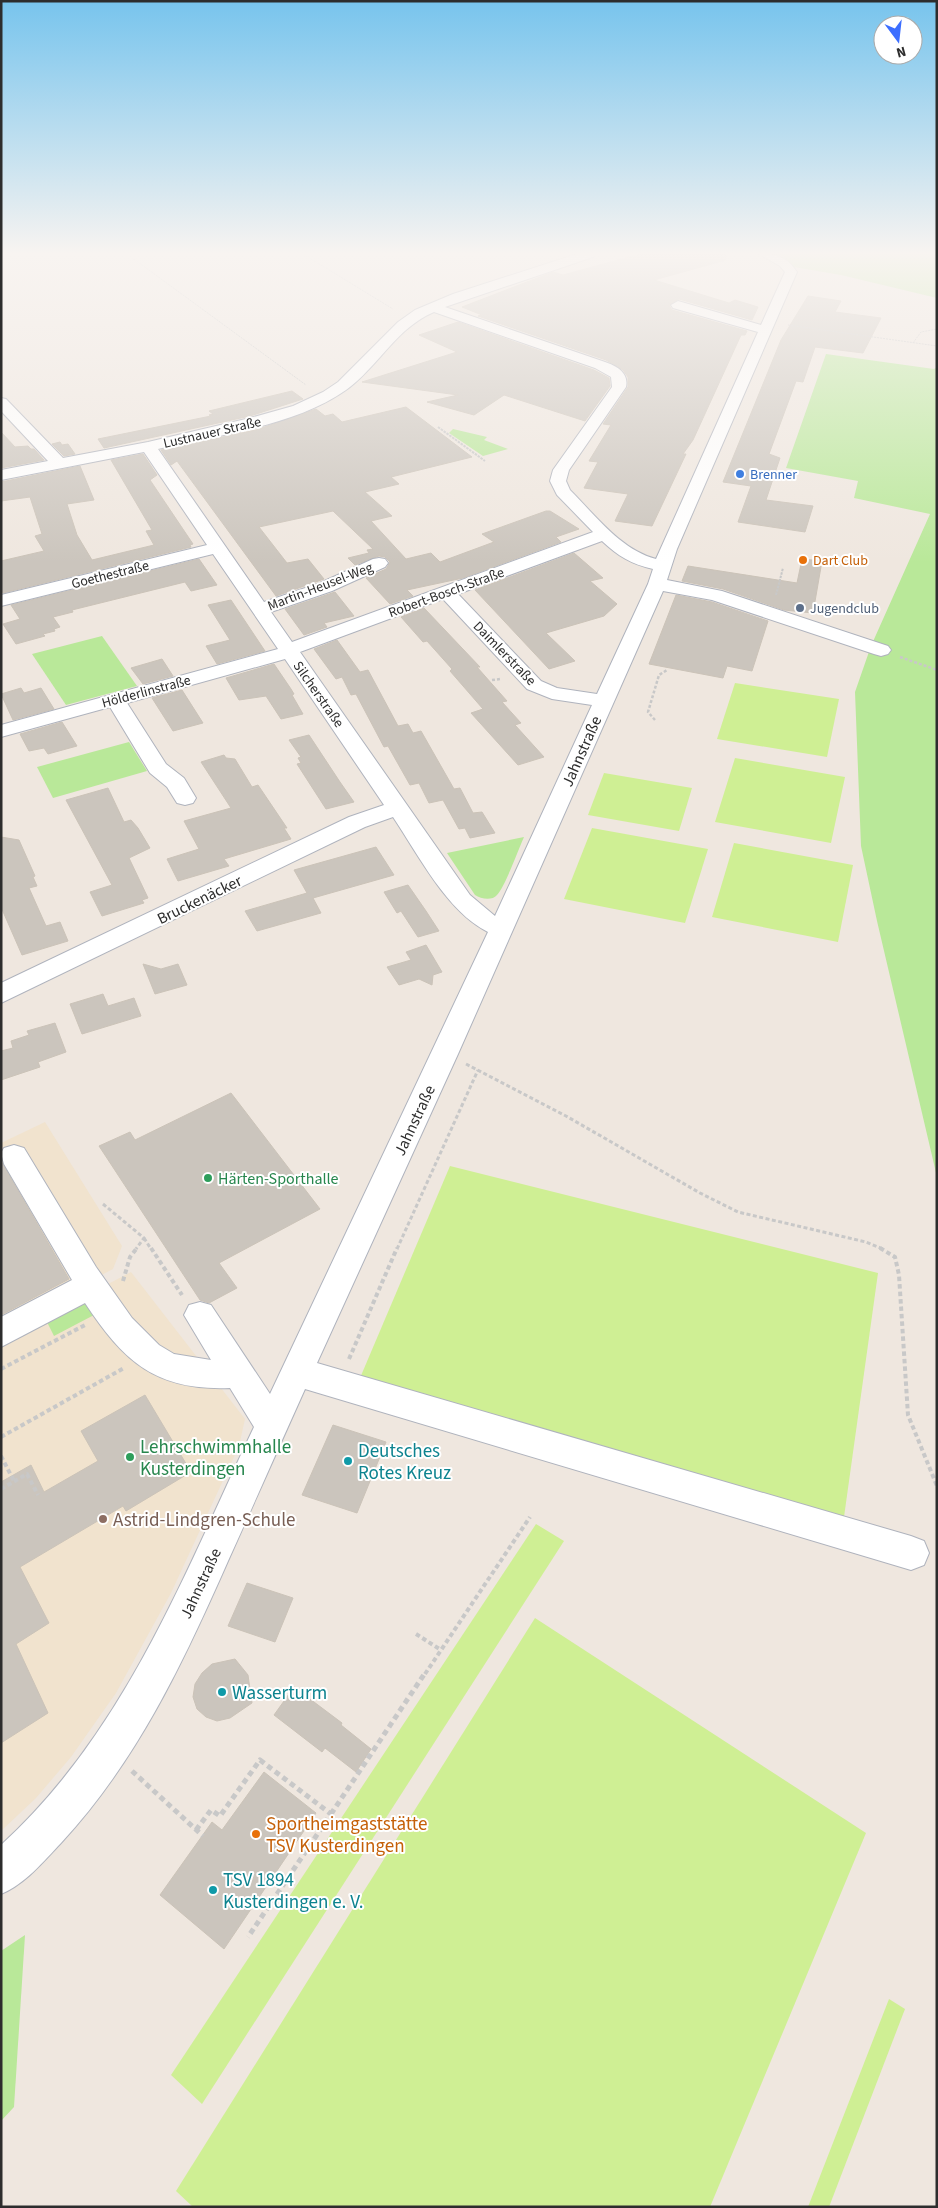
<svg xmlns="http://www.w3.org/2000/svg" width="938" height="2208" font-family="'Source Sans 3',sans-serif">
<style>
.education{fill:#f1e3ce}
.green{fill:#b9e899}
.pitch{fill:#cfef94}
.building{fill:#cbc5bd;stroke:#cbc3b8}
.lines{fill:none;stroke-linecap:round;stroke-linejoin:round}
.minor-casing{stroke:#afb3bd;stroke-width:2}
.path-far5{stroke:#c8c8c8;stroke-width:1;stroke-dasharray:2 1;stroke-linecap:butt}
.path-far4{stroke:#c8c8c8;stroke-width:2;stroke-dasharray:2.5 1;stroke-linecap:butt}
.path-far3{stroke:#c8c8c8;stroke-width:2.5;stroke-dasharray:3 2;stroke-linecap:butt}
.path-far2{stroke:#c8c8c8;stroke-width:3;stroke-dasharray:4 2.5;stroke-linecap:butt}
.path-far1{stroke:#c8c8c8;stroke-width:4;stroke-dasharray:4.5 3;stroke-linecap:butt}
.path{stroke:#c8c8c8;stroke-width:5;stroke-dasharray:5.5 4;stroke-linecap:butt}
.minor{fill:#fff;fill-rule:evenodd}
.shop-dot{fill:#3f7fe0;stroke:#fff;stroke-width:2}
.food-dot{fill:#e8710a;stroke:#fff;stroke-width:2}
.service-dot{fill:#5c6f8a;stroke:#fff;stroke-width:2}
.leisure-dot{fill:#2e9e5b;stroke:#fff;stroke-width:2}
.culture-dot{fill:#0f9aa8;stroke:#fff;stroke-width:2}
.education-dot{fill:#8d6e63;stroke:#fff;stroke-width:2}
.labels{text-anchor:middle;stroke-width:4;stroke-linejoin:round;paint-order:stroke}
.far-street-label{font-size:14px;fill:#2d2d2d;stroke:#fff}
.far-shop-label{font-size:14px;fill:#366cbe;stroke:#fff;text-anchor:start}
.far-food-label{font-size:14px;fill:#c56008;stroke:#fff;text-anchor:start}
.far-service-label{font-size:14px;fill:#4e5e75;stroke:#fff;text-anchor:start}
.street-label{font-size:16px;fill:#2d2d2d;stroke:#fff}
.leisure-label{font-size:16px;fill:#27864d;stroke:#fff;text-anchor:start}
.near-leisure-label{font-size:19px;fill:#27864d;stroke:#fff;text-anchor:start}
.near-culture-label{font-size:19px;fill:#0d838f;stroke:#fff;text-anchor:start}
.near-education-label{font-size:19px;fill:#785e54;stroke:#fff;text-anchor:start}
.near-food-label{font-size:19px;fill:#c56008;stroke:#fff;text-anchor:start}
</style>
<rect width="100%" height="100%" fill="#efe7df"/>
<g class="education">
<path d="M45 1122 122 1246 113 1269 1 1328V1143Z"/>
<path d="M131 1272 245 1419 239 1446 171 1593 116 1693 71 1757 36 1798 1 1831V1340Z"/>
</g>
<g class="green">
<path d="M765 254H937V298L841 275 788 266Z"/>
<path d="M826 354 934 369 937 367V1177L877 921 861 846 855 692 871 646 930 514 854 498 858 481 786 468Z"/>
<path d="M453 429 487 437 484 440 508 449 483 456 449 433Z"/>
<path d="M102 636 137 686 66 705 32 654Z"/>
<path d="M129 742 147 771 53 798 37 767Z"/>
<path d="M524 837C519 848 504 889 497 895 492 901 481 899 475 895L447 853Z"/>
<path d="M83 1296 94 1315 54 1336 44 1316Z"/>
<path d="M25 1935 14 2107 1 2121V1951Z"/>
</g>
<g class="pitch">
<path d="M735 683 839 699 827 757 717 739Z"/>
<path d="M735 758 845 777 831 843 715 822Z"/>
<path d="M604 773 692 788 679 831 588 815Z"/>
<path d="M592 828 708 849 685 923 564 899Z"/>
<path d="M734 843 853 865 838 942 712 917Z"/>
<path d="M450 1166 878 1273 844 1517 360 1378Z"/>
<path d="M536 1524 564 1541 202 2104 171 2075Z"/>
<path d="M535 1618 866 1833 710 2207H193L176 2191Z"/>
<path d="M889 1999 905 2009 829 2207H808Z"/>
</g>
<g class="building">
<path d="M640 254H725L726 260 654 280 729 303 735 300 758 307 752 320 679 299 669 305 672 310 747 331 745 335H741L693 440 683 454H686L652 526 615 521 628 494 584 488 598 462 589 461 611 425 603 424 628 387V377L623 370 606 360 478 316 482 315 462 307 553 272 563 275Z"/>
<path d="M808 296 841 301 835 312 881 318 863 353 815 347 803 382 796 381 769 454 780 458 766 500 813 506 805 532 738 522 751 486 723 482 781 340Z"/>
<path d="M458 322 594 370 609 378 610 386 585 421 504 395 474 415 427 402 458 395 362 382 457 352 419 335Z"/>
<path d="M292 391 303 399 250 416 104 448 98 439 211 416 209 415 213 414 209 411Z"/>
<path d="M406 407 472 457 391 477 399 484 365 492 392 516 371 521 406 559 431 553 440 562 494 542 482 534 546 511H550L579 529 556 537 561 542 463 578 407 590 413 596 390 604 366 578 386 569 390 562 385 557 379 556 355 565 348 558 369 553 367 550 373 549 333 511 259 527 287 563 308 559 324 579 276 596 177 461 171 465 161 450 256 430 316 409 325 416 333 414 342 422Z"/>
<path d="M1 432 15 447 28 446 31 449H34L44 460 1 468Z"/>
<path d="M60 442 62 445 68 444 75 454 64 456 52 444Z"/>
<path d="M143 454 157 475 150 480 193 544 190 545 191 547 3 593 1 589V561L44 551 35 536 42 534 30 497 1 501V482L80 466 94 500 67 504 77 535 92 560 154 545 146 531 152 530 111 460Z"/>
<path d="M574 553 603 578 590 581 617 604 604 616 546 633 575 661 549 669 475 590Z"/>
<path d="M199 559 217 585 191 591 185 582 72 610 73 612 53 617 60 627 54 629 55 631 43 634 45 636 16 644 3 624 20 619 11 605Z"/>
<path d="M802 559 822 561 813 613 784 610 723 589 682 581 688 566 797 583Z"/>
<path d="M335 592 354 616 324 623 327 627 304 635 285 609Z"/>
<path d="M676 595 712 602 768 621 752 671 727 666 723 678 649 664Z"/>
<path d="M231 600 265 651 217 664 206 646 230 640 208 605Z"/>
<path d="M424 608 480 667H477L507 701 502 702 521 723 515 725 544 757 518 765 471 713 483 709 450 671 452 669 427 641 423 642 401 617Z"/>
<path d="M337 640 360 672 368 670 398 726 408 724 413 733 421 731 454 789 460 788 473 813 482 812 495 833 470 838 465 828 459 829 443 800 429 803 419 783 410 785 388 746 384 747 356 694 351 695 342 677 336 679 314 649Z"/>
<path d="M162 659 173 676 143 684 131 668Z"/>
<path d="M274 664 291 689 294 694 292 695 303 714 281 719 266 696 239 700 226 678Z"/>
<path d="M21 688 24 693 41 688 54 709 13 720 1 694Z"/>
<path d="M182 690 203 723 173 731 152 698Z"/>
<path d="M62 722 77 746 48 754 44 748 29 751 20 734Z"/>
<path d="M309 735 340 782 354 802 326 809 297 764 301 763 298 758 301 757 289 740Z"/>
<path d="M224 755 226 758 235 759 252 787 258 785 287 828H284L291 839 224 859 229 866 178 881 167 859 199 849 184 821 231 808 201 762Z"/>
<path d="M108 788 124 822 131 820 138 828 150 848 129 858 148 898 142 900 144 903 102 916 90 892 112 885 66 800Z"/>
<path d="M1 837 19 840 35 876 33 877 37 886 29 888 46 926 60 922 68 941 22 955 1 907Z"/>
<path d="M376 847 394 875 313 898 321 913 257 931 245 911 307 893 294 870Z"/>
<path d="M408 885 426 911 439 931 418 937 401 911 397 913 384 892Z"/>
<path d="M426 945 442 972 433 975 432 985 419 979 399 985 387 967 411 960 406 952Z"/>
<path d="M143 964 161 969 178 964 187 985 155 994Z"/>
<path d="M103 994 108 1006 134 998 141 1016 82 1034 70 1004Z"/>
<path d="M55 1023 66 1052 38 1062 40 1067 1 1080V1051L13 1048 11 1041 29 1035 27 1031Z"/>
<path d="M231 1093 320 1209 219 1263 237 1288 209 1303 200 1300 99 1146 130 1132 135 1140Z"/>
<path d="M1 1161 69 1279 1 1315Z"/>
<path d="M145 1395 191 1472 126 1511 123 1506 20 1567 49 1623 16 1644 48 1713 1 1743V1482L31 1465 44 1492 98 1461 81 1431Z"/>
<path d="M333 1425 386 1442 357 1513 302 1495Z"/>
<path d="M247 1583 293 1598 275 1642 228 1626Z"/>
<path d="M235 1659 248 1675 252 1703 230 1718 217 1721 206 1717 197 1709 193 1697 195 1684 202 1673 212 1664Z"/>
<path d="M294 1687 342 1723 341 1725 371 1749 356 1772 325 1748 322 1752 274 1715Z"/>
<path d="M264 1772 316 1813 224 1949 160 1895 212 1822 222 1830Z"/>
</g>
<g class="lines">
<g class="minor-casing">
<path id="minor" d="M577 254H595L593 257 445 307 605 362C617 366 629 373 626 387L569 470 566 481 570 490C595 515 621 550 656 559L758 332 673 308 671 305 678 301 761 325 785 272 780 266 759 254C777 254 787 257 797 272L677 549 667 580 722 591 888 646 891 650 888 654 881 656 874 654 712 600 663 591 458 1054 317 1363 911 1536 924 1541 929 1553 924 1565 911 1570 305 1389C279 1446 254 1504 228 1561 183 1663 137 1761 61 1843 43 1862 25 1884 1 1894V1845C125 1732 184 1574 254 1427L230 1388C156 1391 124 1362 85 1303L1 1347V1317L72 1280 4 1164 1 1153 4 1148 14 1145 24 1148 96 1267 132 1318 159 1345 174 1354 211 1360 184 1315 189 1305 200 1302 211 1305 270 1394 488 932C447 912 418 854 393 817L365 827 1 1003V983L349 817 384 805 285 659 127 703 166 764 184 778 196 798 193 803 185 805 177 803 167 787 150 773 110 707 1 737V725L278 649 213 554 1 606V595L207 545 144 452 1 480V470L48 461 1 411V398L6 399 63 458 148 442 250 418 293 406 323 392 338 382 398 322 415 310 453 294ZM434 312 595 368 611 377 612 387 553 470 550 481 557 495 593 532 292 642 271 612 332 591 385 567 388 563 385 559 379 558 373 559 320 583 264 602 158 449C218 435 295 426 346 390 378 367 396 328 434 312ZM602 541C618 556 631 564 653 569L648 584 597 694 557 688 541 681 458 594ZM443 599 527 689 552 699 592 705 495 916 470 895 300 652Z"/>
</g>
<g class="path-far5">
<path d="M127 254 306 385"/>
<path d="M303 254 393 309"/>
<path d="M788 325 937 346"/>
<path d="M913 343 921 332 937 329"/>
</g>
<g class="path-far4">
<path d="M438 427 485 461"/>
<path d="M776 595 783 568"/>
</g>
<g class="path-far3">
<path d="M900 657 937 670"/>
<path d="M492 680 501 679"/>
<path d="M655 720 648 712 659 675 667 670"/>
</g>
<g class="path-far2">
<path d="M466 1064 566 1116 700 1193 738 1212 866 1242 883 1249"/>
<path d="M103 1204 144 1238 136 1249"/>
<path d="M144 1238 151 1249"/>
<path d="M397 1249 478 1070"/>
</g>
<g class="path-far1">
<path d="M151 1248 182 1295"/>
<path d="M880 1248 895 1257 899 1275 908 1415 937 1486"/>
<path d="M123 1281 130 1257 137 1248"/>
<path d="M349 1359 397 1248"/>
<path d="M1 1369 85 1325"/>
<path d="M1 1437 124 1368"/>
<path d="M1 1456 14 1481"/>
<path d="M1 1489 27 1474 38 1495"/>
<path d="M416 1634 441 1650"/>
<path d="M425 1674 530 1517"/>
</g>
<g class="path">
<path d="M132 1771 203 1836"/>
<path d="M331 1814 425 1673"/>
<path d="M196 1830 211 1810 220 1816 260 1760 331 1814 248 1937"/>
</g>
<use href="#minor" class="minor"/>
</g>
<linearGradient id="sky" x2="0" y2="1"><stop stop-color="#77c4ed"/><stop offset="0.45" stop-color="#f8f4f1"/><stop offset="1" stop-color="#f8f4f1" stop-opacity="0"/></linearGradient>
<rect width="938" height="563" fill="url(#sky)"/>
<circle class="shop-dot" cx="740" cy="474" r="5"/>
<g class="food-dot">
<circle cx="803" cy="560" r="5"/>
<circle cx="256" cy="1834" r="5"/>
</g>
<circle class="service-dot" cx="800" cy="608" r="5"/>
<g class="leisure-dot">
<circle cx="208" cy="1178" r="5"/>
<circle cx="130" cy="1457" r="5"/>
</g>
<g class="culture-dot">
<circle cx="348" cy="1461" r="5"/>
<circle cx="222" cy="1692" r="5"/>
<circle cx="213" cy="1890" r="5"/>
</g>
<circle class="education-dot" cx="103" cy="1519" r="5"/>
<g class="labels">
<g class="far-street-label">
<text transform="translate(212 432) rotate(-13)" y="5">Lustnauer Straße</text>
<text transform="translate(110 574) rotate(-14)" y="5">Goethestraße</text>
<text transform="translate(320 586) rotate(-21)" y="5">Martin-Heusel-Weg</text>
<text transform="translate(446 592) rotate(-20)" y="5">Robert-Bosch-Straße</text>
<text transform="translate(505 653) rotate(46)" y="5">Daimlerstraße</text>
<text transform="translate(146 691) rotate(-15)" y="5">Hölderlinstraße</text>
<text transform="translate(319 694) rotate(55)" y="5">Silcherstraße</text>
</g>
<g class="far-shop-label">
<text x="750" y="479">Brenner</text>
</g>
<g class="far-food-label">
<text x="813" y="565">Dart Club</text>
</g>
<g class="far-service-label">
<text x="810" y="613">Jugendclub</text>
</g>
<g class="street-label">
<text transform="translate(581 751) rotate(-66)" y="6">Jahnstraße</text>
<text transform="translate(199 899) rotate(-26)" y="6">Bruckenäcker</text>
<text transform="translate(414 1120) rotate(-65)" y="6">Jahnstraße</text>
<text transform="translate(200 1583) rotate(-65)" y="6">Jahnstraße</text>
</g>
<g class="leisure-label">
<text x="218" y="1184">Härten-Sporthalle</text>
</g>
<g class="near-leisure-label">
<text x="140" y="1453">Lehrschwimmhalle<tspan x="140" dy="22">Kusterdingen</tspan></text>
</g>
<g class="near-culture-label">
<text x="358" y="1457">Deutsches<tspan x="358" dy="22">Rotes Kreuz</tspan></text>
<text x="232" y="1699">Wasserturm</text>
<text x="223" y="1886">TSV 1894<tspan x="223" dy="22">Kusterdingen e. V.</tspan></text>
</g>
<g class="near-education-label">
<text x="113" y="1526">Astrid-Lindgren-Schule</text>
</g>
<g class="near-food-label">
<text x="266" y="1830">Sportheimgaststätte<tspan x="266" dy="22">TSV Kusterdingen</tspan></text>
</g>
</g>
<rect width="938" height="2208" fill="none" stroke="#2d2d2d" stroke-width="5"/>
<g transform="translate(898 40) rotate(165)"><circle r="24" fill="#ffffff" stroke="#ababab"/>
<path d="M0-4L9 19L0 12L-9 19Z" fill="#3c6eff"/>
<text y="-8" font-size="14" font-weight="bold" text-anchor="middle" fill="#2d2d2d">N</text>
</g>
</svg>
